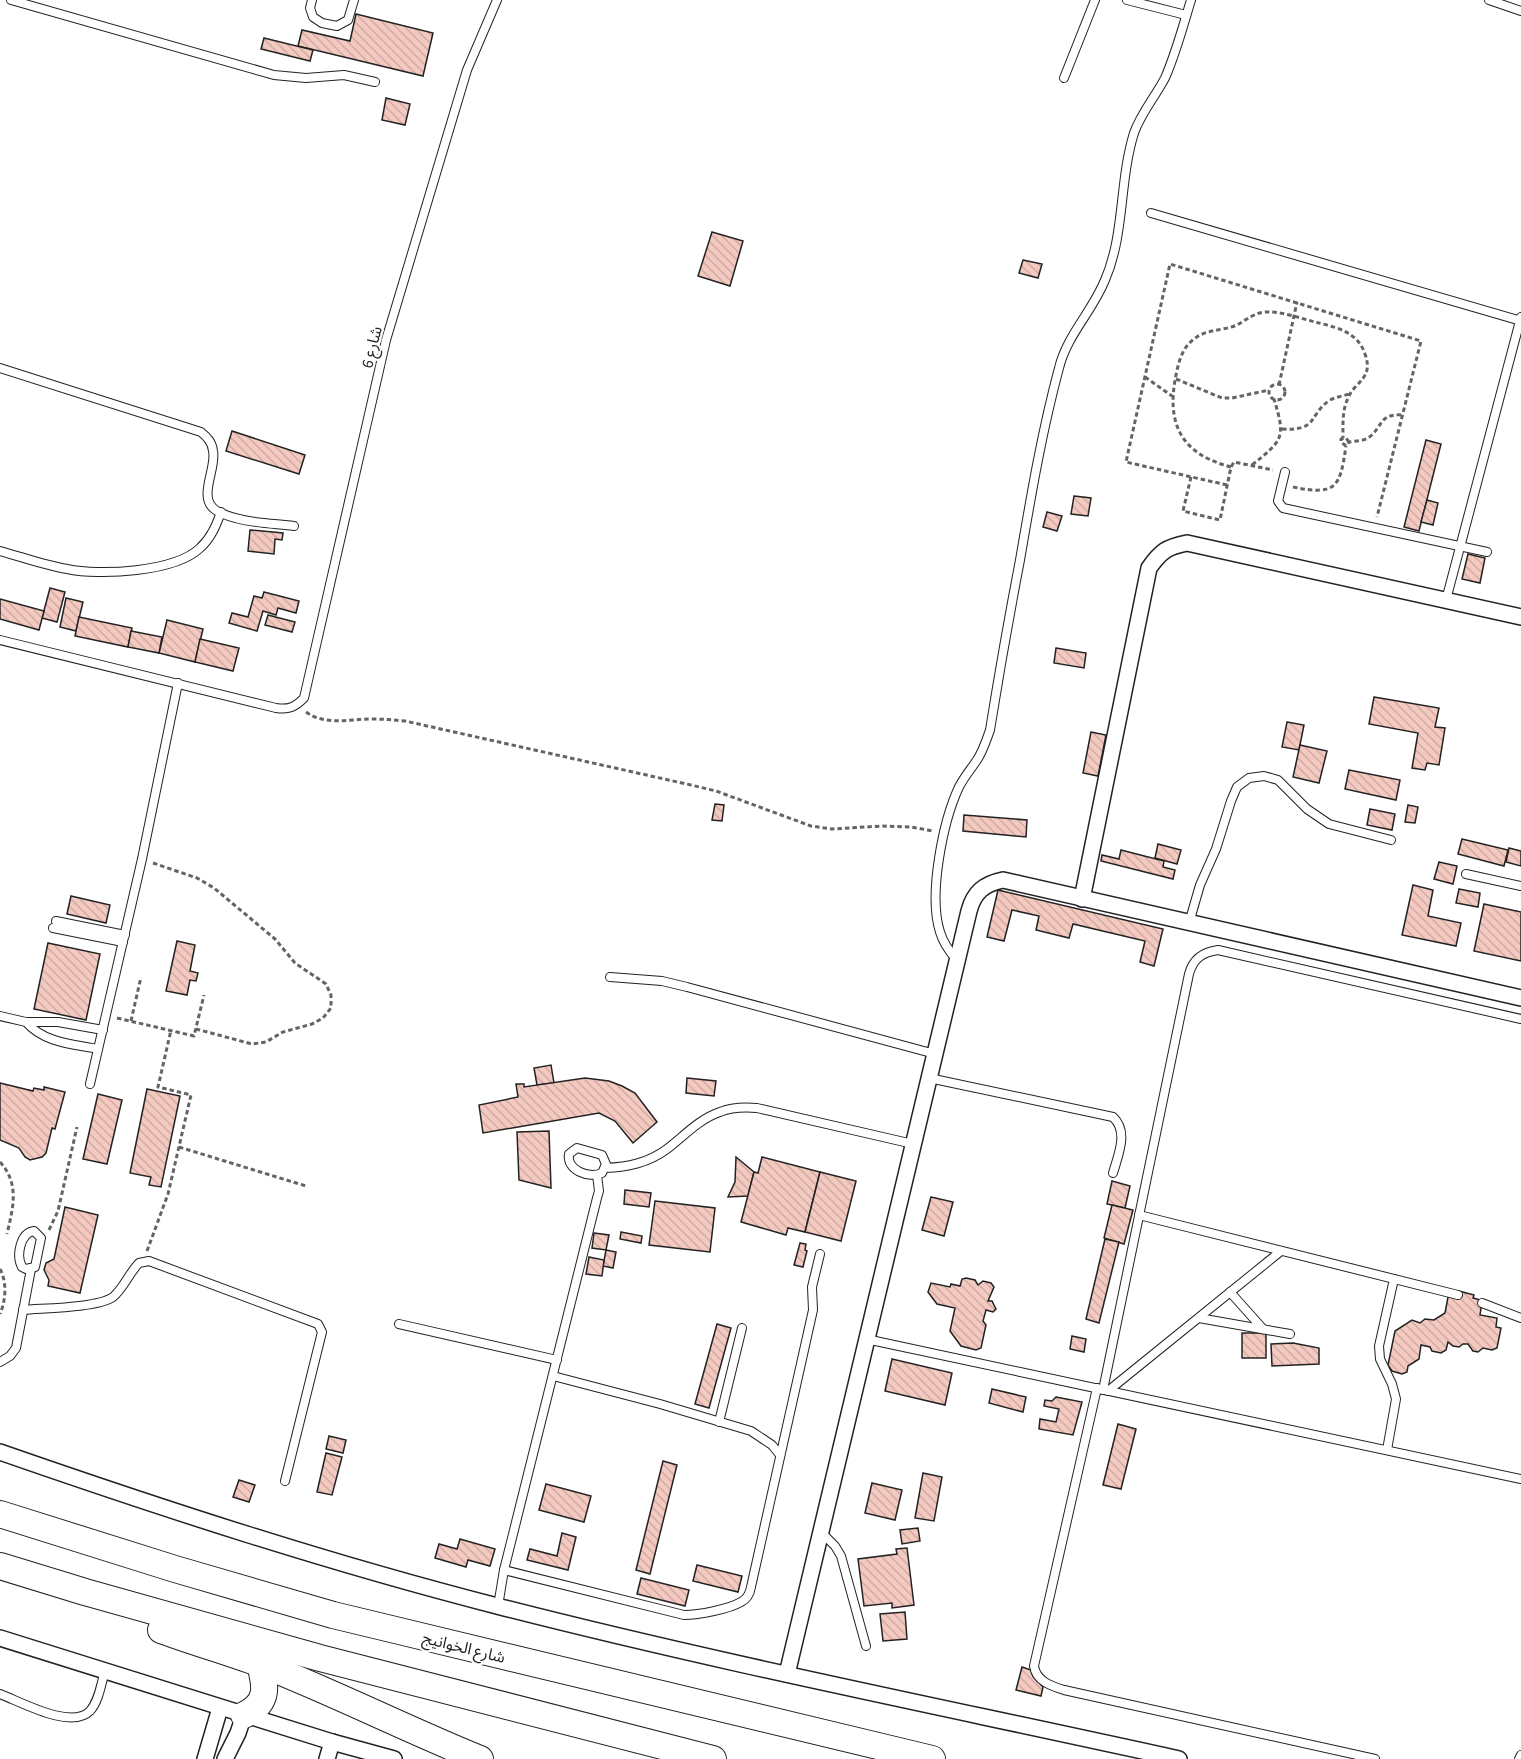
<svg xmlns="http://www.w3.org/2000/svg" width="1521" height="1759" font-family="'Source Sans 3','Noto Sans Arabic',sans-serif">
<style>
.building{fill:url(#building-back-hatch);stroke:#222;stroke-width:1.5}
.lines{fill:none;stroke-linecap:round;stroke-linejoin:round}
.service-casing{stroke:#222;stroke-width:10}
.minor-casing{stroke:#222;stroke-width:18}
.trunk-casing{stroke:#222;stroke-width:28}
.path{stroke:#646464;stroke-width:3;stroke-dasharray:4.5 3;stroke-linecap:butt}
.service{stroke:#fff;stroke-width:8}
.minor{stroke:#fff;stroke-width:15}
.trunk{stroke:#fff;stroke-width:26}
.labels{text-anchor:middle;stroke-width:4.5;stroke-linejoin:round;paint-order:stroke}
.street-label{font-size:16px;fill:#222;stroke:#fff}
</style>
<defs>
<pattern id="building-back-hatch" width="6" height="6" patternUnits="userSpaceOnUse" patternTransform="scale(1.5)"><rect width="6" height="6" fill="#f3c9c0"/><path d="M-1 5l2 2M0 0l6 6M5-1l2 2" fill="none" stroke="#d0aca5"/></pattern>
</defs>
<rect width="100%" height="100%" fill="#fff"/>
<g class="building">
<path d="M356 14 433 33 423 76 298 46 302 30 350 41Z"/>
<path d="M264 38 313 50 310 61 261 49Z"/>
<path d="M386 98 410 104 405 125 382 120Z"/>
<path d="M712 232 743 241 730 286 698 276Z"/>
<path d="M1023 260 1042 264 1038 278 1019 273Z"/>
<path d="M232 431 305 455 299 474 226 451Z"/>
<path d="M1426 440 1441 444 1419 531 1404 527Z"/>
<path d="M1074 496 1091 498 1088 516 1071 514Z"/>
<path d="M1427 500 1438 503 1433 525 1421 522Z"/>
<path d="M1047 512 1062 516 1057 531 1043 527Z"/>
<path d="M250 530 283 533 282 540 275 539 274 554 248 551Z"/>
<path d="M1468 554 1485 558 1480 583 1462 579Z"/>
<path d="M50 588 65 592 57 622 42 618Z"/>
<path d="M264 592 299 601 296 613 278 608 276 615 263 611 257 631 229 623 232 613 248 617 254 596 262 598Z"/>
<path d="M66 598 83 602 76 631 60 627Z"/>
<path d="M0 599 44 611 39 630 0 619Z"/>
<path d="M268 615 295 622 292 632 265 625Z"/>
<path d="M79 617 132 628 128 647 75 636Z"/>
<path d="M167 620 203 629 195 662 159 653Z"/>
<path d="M131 631 162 637 159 653 128 647Z"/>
<path d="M200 639 239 648 233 671 195 662Z"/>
<path d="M1056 648 1086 653 1084 668 1054 663Z"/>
<path d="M1374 697 1439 708 1435 727 1445 728 1439 765 1427 763 1425 770 1412 768 1418 733 1369 724Z"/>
<path d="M1287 722 1304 725 1299 750 1282 747Z"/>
<path d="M1091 732 1106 735 1098 776 1083 773Z"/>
<path d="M1300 745 1327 751 1319 783 1293 777Z"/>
<path d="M1349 770 1400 780 1396 800 1345 789Z"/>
<path d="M715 804 724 805 722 821 712 820Z"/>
<path d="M1408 805 1418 807 1415 823 1405 822Z"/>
<path d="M1370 809 1395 814 1392 830 1367 825Z"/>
<path d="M964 815 1027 820 1026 837 963 831Z"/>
<path d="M1462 839 1508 850 1504 866 1458 854Z"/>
<path d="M1158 844 1181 850 1177 864 1155 858Z"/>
<path d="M1509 848 1521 851V866L1506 862Z"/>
<path d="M1121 850 1164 861 1163 867 1175 870 1173 879 1101 861 1102 855 1119 859Z"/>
<path d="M1439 862 1457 866 1453 884 1434 879Z"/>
<path d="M1413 885 1433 890 1428 916 1461 923 1456 946 1402 935Z"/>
<path d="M1459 889 1480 893 1478 907 1456 903Z"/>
<path d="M998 890 1163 929 1154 966 1140 962 1145 941 1073 924 1069 938 1036 930 1039 916 1012 910 1004 941 987 937Z"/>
<path d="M71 896 110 905 106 923 67 914Z"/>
<path d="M1484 904 1521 912V961L1474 951Z"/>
<path d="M177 941 195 945 190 971 198 973 196 981 190 980 187 995 166 991Z"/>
<path d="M48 943 100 954 86 1020 34 1009Z"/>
<path d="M551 1065 554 1083 537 1085 534 1068Z"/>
<path d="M585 1078 609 1081 622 1086 635 1093 657 1122 633 1143 615 1121 599 1113 483 1133 479 1105 518 1097 516 1084H524V1087Z"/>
<path d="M687 1078 716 1081 714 1096 686 1093Z"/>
<path d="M0 1083 33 1091 34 1088 44 1090V1087L65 1092 55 1129 52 1128 46 1153 42 1157 30 1160 25 1157 19 1148 0 1140Z"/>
<path d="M147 1089 180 1096 161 1187 149 1185 151 1177 130 1173Z"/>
<path d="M98 1094 122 1100 107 1164 83 1159Z"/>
<path d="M549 1131 551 1188 519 1180 517 1132Z"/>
<path d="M736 1157 754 1172 748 1196 728 1197 735 1182Z"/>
<path d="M762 1157 820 1172 805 1232 788 1228 786 1235 741 1222 754 1172 758 1173Z"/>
<path d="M820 1172 856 1181 841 1241 805 1232Z"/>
<path d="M1112 1181 1130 1186 1125 1208 1107 1204Z"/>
<path d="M625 1190 651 1193 649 1207 624 1204Z"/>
<path d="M931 1197 953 1202 944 1236 922 1230Z"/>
<path d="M655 1201 715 1208 710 1252 649 1245Z"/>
<path d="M1112 1205 1133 1210 1124 1244 1104 1238Z"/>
<path d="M65 1207 98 1215 80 1293 48 1286 49 1280 44 1270 46 1263 54 1259Z"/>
<path d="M621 1232 642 1236 641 1243 620 1239Z"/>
<path d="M594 1233 609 1235 606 1250 592 1248Z"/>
<path d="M1105 1239 1119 1242 1099 1323 1086 1319Z"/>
<path d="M800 1243 806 1244 805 1250 807 1251 803 1267 794 1265Z"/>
<path d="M606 1250 616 1252 613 1268 603 1266Z"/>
<path d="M589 1257 604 1260 602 1276 586 1274Z"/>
<path d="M966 1278 975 1280 978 1285 983 1281 991 1283 994 1287 988 1301H992L996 1309 993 1312 986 1310 983 1321 986 1325 981 1348 976 1350 961 1346 950 1331 955 1308 937 1304 928 1292 931 1283 950 1287 951 1284 960 1286 962 1279Z"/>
<path d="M1459 1291 1474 1295 1473 1298 1480 1300 1482 1302 1480 1315 1497 1318 1496 1327 1501 1328 1497 1348 1492 1350 1483 1348 1478 1352 1473 1351 1468 1344H1463L1459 1347 1453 1346 1448 1342 1446 1350 1441 1353 1432 1351 1430 1347 1421 1345 1419 1359 1408 1366 1407 1372 1402 1374 1392 1371 1388 1365 1395 1331 1412 1320 1420 1323 1425 1319 1434 1320 1445 1313 1448 1297Z"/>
<path d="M717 1324 731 1328 709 1408 695 1404Z"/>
<rect x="1242" y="1333" width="24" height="25"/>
<path d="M1072 1336 1086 1339 1084 1352 1070 1349Z"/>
<path d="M1293 1343 1319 1348V1364L1272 1366 1271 1344Z"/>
<path d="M892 1359 952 1373 945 1405 885 1391Z"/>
<path d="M992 1389 1026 1397 1023 1412 989 1403Z"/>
<path d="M1056 1397 1082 1402 1073 1435 1039 1429 1040 1419 1056 1422 1059 1409 1044 1406 1045 1400 1052 1401Z"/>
<path d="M1118 1424 1136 1429 1121 1489 1103 1485Z"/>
<path d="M329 1436 346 1440 343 1453 326 1449Z"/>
<path d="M326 1453 342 1457 332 1495 317 1492Z"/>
<path d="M663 1461 677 1465 650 1574 636 1570Z"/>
<path d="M923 1473 942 1477 934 1521 915 1518Z"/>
<path d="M239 1480 255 1485 249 1502 233 1497Z"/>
<path d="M872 1483 902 1490 895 1520 865 1513Z"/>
<path d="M546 1484 591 1496 584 1522 539 1510Z"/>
<path d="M918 1528 920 1541 902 1544 900 1530Z"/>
<path d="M562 1533 576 1537 568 1570 527 1560 530 1549 557 1556Z"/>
<path d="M460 1539 495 1549 490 1566 468 1560 466 1567 435 1558 439 1544 457 1549Z"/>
<path d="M907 1548 914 1605 892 1608V1603L864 1606 858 1559 897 1554 896 1549Z"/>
<path d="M697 1565 742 1576 738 1592 693 1581Z"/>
<path d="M641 1578 689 1590 685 1606 637 1594Z"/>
<path d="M905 1612 907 1639 883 1641 880 1614Z"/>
<path d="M1022 1667 1031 1670 1033 1676 1043 1687 1041 1696 1016 1690Z"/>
</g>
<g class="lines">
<g class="service-casing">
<g id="service">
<path d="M11 0 274 75 306 78 344 75 375 82"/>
<path d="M312 0 310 8 313 17 322 23 337 26 348 20 354 0"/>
<path d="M1127 0 1186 15"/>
<path d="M1489 0 1521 11"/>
<path d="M1064 78 1095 0"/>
<path d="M1151 213 1521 321"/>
<path d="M0 368 201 432C207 437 212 442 213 451 217 469 196 499 217 511 239 523 270 523 294 526"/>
<path d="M1285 472 1278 501 1283 508 1487 552"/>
<path d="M0 551C22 557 44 565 67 569 100 576 175 572 200 548 211 538 216 526 221 512"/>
<path d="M1446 600 1521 317"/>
<path d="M0 640 276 708C289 710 295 707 304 698L386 340 467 70 497 0"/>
<path d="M1466 874 1521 886"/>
<path d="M56 921 125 935"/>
<path d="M1189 923 1200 885 1216 849 1231 801 1237 787 1249 778 1264 776 1278 780 1307 809 1329 824 1391 840"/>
<path d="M53 928 123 942"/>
<path d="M956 959C949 951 943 942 940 932 928 895 943 821 959 787 964 777 971 769 977 760 983 751 986 741 990 730 999 674 1009 617 1020 560 1031 496 1042 431 1059 368 1067 335 1092 312 1105 280 1125 234 1119 181 1134 133 1141 113 1155 97 1165 78 1176 53 1183 26 1191 0"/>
<path d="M610 977 662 981 687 987 935 1054"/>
<path d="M0 1016 26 1022H58L103 1030"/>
<path d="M26 1022C44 1043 73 1044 98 1049"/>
<path d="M929 1078 1113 1117C1129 1132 1118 1155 1113 1173"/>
<path d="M90 1084 142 859 178 683"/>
<path d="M577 1148 602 1155 606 1164 602 1173C589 1179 566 1170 569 1154Z"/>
<path d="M605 1168C628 1167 648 1163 667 1149 684 1136 699 1119 720 1112 732 1107 745 1107 757 1108L913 1144"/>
<path d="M1139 1215 1458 1295"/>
<path d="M34 1231 41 1238 35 1267 26 1269 22 1267C16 1256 20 1233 34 1231Z"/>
<path d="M1230 1292 1263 1329"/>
<path d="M1482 1303 1521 1318"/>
<path d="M23 1310C44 1308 97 1308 113 1297 124 1288 129 1273 139 1263L149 1261 318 1324 322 1332 285 1481"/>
<path d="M1199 1318 1290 1334"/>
<path d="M399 1324 557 1360"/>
<path d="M866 1339 1521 1479"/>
<path d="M0 1362 10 1356 16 1348 31 1269"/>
<path d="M553 1376 660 1404 751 1431 772 1445 780 1455"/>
<path d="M1097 1388 1034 1666C1036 1681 1051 1686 1064 1690L1375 1759"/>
<path d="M1103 1390 1189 974C1193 959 1202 952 1218 950L1521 1019"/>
<path d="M1108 1391 1281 1251"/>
<path d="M719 1422 742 1328"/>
<path d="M1387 1450 1396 1399 1392 1384 1380 1359 1379 1346 1394 1279"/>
<path d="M821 1532 835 1546 841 1556 866 1646"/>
<path d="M504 1570 684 1615C699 1615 729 1609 741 1602 747 1599 750 1593 751 1587L813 1310 812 1287 820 1254"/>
<path d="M498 1606 504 1570 597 1198 599 1191 597 1175"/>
<path d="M0 1694C21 1702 71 1730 90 1711 99 1701 101 1684 105 1671"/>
<path d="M1519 1759 1521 1755"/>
</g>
</g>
<g class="minor-casing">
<g id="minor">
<path d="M1082 899 1149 568C1161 551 1167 547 1187 543L1521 617"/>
<path d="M0 1452C164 1509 329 1563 497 1606 723 1664 952 1709 1179 1759"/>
<path d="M0 1638 332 1742 394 1759"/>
<path d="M787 1674 969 911C974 892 984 884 1003 880L1521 998"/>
<path d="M205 1759 220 1708"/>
<path d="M225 1759 238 1733 244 1715"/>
<path d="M327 1759 332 1742"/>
</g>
</g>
<g class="trunk-casing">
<g id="trunk">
<path d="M0 1514 175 1569 333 1615 932 1759"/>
<path d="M0 1566 85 1592 320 1658 713 1759"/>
<path d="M161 1630C194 1642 228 1652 261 1664 335 1693 406 1729 480 1759"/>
<path d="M244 1715C269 1703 266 1687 260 1664"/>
</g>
</g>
<g class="path">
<path d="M1145 377 1172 396"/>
<path d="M1176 379 1222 398H1232L1269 390"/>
<circle cx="1277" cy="392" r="8"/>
<path d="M1279 385 1297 302"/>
<path d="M1282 429C1319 431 1308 415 1330 400 1336 397 1343 396 1349 394"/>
<path d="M1349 442 1346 438 1341 439V442L1346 446 1349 442C1355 441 1363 441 1368 438 1383 428 1378 413 1403 415"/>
<path d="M1252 465C1283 440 1286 438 1274 399"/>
<path d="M1231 467C1181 454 1166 424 1176 375 1179 361 1182 348 1194 339 1206 329 1223 331 1237 325 1246 320 1254 313 1265 312 1282 311 1302 319 1319 323 1339 328 1358 333 1365 354 1374 379 1355 381 1348 398 1342 411 1343 424 1343 438"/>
<path d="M1191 477 1183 511 1220 520 1231 467 1234 462 1273 470"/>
<path d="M1227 485 1126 462 1170 264 1421 341 1377 517"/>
<path d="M1293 487C1337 496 1340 487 1346 446"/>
<path d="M306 712C326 726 348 719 371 719 383 719 393 720 405 721L691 785 716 791 811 826 832 829 882 826 911 827 933 831"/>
<path d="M153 863 197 878 214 888 275 939 295 963 326 984 331 995V1008L323 1018 312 1024 283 1032 266 1042 252 1044 196 1029"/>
<path d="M117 1018 194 1036 204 995"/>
<path d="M131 1021 141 977"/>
<path d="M179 1147 306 1186"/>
<path d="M0 1162C20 1184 13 1208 7 1234"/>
<path d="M49 1230 58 1211 77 1127"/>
<path d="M147 1251 168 1194 191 1095 158 1087 171 1030"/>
<path d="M0 1269C7 1282 6 1300 0 1314"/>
</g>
<use href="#service" class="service"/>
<use href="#minor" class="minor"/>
<use href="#trunk" class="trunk"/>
</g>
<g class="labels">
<g class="street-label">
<text transform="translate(371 347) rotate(-76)" y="6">شارع 6</text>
<text transform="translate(464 1647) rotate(14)" y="6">شارع الخوانيج</text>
</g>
</g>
</svg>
